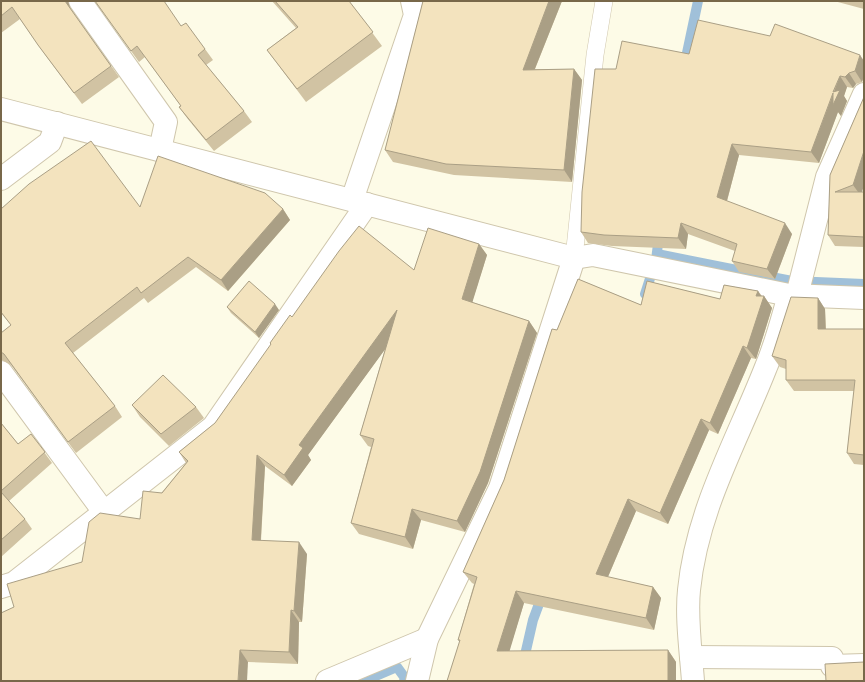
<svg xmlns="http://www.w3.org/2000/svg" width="865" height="682" font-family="Figtree,sans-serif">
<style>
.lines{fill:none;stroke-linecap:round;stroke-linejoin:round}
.stream{stroke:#a0c0d9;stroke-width:10}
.lane-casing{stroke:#cfc6ac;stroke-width:18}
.street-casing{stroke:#cfc6ac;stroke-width:24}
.lane{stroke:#fff;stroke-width:17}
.street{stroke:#fff;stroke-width:22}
.wall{fill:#d1c3a3}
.shaded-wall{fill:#aa9f85}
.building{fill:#f3e3be;stroke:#aa9f85}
</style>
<rect width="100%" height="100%" fill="#fdfbe7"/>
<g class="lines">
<g class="stream">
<path d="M684 67 698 1"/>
<path d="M657 254 792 281 864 284"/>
<path d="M645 294 656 260 659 236"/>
<path d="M364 681 397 667 405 678 404 681"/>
<path d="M519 681 533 620 543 593"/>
</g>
<g class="lane-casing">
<path id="lane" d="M574 258 595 55 604 1"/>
</g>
<g class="street-casing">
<g id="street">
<path d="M80 1 166 122 160 150"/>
<path d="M1 109 574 258 593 255 789 295 864 298"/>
<path d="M1 179 50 142 57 123"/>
<path d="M352 200 415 15 412 1"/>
<path d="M797 295 827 177 864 94"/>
<path d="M1 372 104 512"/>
<path d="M1 587 14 583 213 427 367 204"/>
<path d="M691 657 832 658V666L864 665"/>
<path d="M327 681 427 639"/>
<path d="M417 681 427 639 500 488 574 258"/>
<path d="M693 681C691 653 686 617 689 590 697 509 737 441 766 367 776 344 782 319 789 295"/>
</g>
</g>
<use href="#lane" class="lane"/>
<use href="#street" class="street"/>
</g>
<g class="wall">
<path d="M1 1H68L70 8 119 77 82 104 46 56 20 19 1 33Z"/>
<path d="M95 1 181 26 205 49 213 60 206 65 244 111 252 122 214 151 187 118 179 107 181 106 145 57 139 62Z"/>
<path d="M272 1H349L382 46 306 102 267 50 296 28Z"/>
<path d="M423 1H562L535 69H574L582 80 572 182 454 175 393 162 385 150Z"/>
<path d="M834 1H864V9Z"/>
<path d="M689 54 864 61V76L862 82 856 84 853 88 847 87 844 96 847 101 841 116 838 112 819 163 739 155 727 201 792 234 775 279 739 272 732 261 735 251 688 234 686 249 612 246 588 243 581 232 616 69Z"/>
<path d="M864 97 862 192H864V247L835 246 828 235 830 175Z"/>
<path d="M140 207 283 209 290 220 228 291 196 267 148 303 144 298 73 353 115 406 122 417 76 453 11 365 2 360 1 358V333L11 325 1 313V209Z"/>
<path d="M479 244 487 255 472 302 529 321 537 333 488 483 465 532 421 520 413 549 359 534 351 523 371 447 368 446 360 435 385 349 308 455 311 460 292 486 265 466 261 541 307 554 302 622H299L298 664 248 662 14 607 82 562 140 519 186 463 179 452 215 423 271 345 270 343 292 317Z"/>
<path d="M578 279 641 305 647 281 720 299 724 285 758 291 762 296H764L772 308 756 359 751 358 718 434 709 430 668 524 636 511 608 577 653 587 661 598 654 630 524 603 509 651 668 650 676 662V681H447L460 642 458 640 474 584 472 583 463 572 504 480 552 329 557 330Z"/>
<path d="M818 298 825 309 826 329H864V465L854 464 847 453 854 391H794L786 380V369L780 367 772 356Z"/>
<path d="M227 307 279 310 259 338 231 313Z"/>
<path d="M132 405 196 407 204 418 169 446 140 417Z"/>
<path d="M1 423 18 444 31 434 52 463 9 501 25 519 32 529 1 557Z"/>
</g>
<g class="shaded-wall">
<path d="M65 1H68L70 8Z"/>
<path d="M549 1H562L530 81 523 70Z"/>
<path d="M860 55 864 61V76L862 82 855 71Z"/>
<path d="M574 69 582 80 572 182 564 170Z"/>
<path d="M849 73 856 84 853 88 845 77Z"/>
<path d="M840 76 847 87 844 96 847 101 841 116 838 112 819 163 811 152Z"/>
<path d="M732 144 739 155 725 208 717 197Z"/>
<path d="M864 151V185L861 196 853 185Z"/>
<path d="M283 209 290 220 228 291 221 280Z"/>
<path d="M681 223 688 234 686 249 678 238Z"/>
<path d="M785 223 792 234 775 279 767 269Z"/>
<path d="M479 244 487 255 470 310 462 299Z"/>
<path d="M758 291 763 299 764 296 772 308 756 359 747 348 756 296Z"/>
<path d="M818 298 825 309 826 340 818 329Z"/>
<path d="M275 304 279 310 259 338 255 332Z"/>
<path d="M397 310 405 322 308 455 311 460 292 486 284 475 299 445Z"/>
<path d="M529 321 537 333 488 483 465 532 457 521Z"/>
<path d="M743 346 751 358 718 434 710 423Z"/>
<path d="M701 419 709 430 668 524 660 513Z"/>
<path d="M257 455 265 466 260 552 252 540Z"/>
<path d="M628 499 636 511 604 586 596 574Z"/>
<path d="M412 509 421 520 413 549 405 537Z"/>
<path d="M299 542 307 554 302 622 294 611Z"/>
<path d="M653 587 661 598 654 630 646 618Z"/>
<path d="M516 591 524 603 506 663 497 651Z"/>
<path d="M291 610 299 622 298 664 289 652Z"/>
<path d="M240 650 248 662 247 681H238Z"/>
<path d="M668 650 676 662V681H668Z"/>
</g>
<g class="building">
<path d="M1 1H65L111 66 74 93 38 45 12 7 1 16Z"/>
<path d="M95 1H164L181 26 186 23 205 49 198 55 244 111 206 140 179 107 181 106 137 46 131 51Z"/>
<path d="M275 1H349L373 32 297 89 267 50 298 27Z"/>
<path d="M423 1H549L523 70 574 69 564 170 446 164 385 150Z"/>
<path d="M698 20 770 36 775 24 860 55 855 71 849 73 845 77 840 76 833 92 840 90 833 105V93L811 152 732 144 717 197 785 223 767 269 732 261 737 244 681 223 678 238 604 235 581 232 582 192 595 69H616L622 41 689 54Z"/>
<path d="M864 97V151L853 185 835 192H864V237L828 235 830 175Z"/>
<path d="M91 141 140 207 158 156 265 193 283 209 221 280 188 257 141 293 137 287 65 343 115 406 68 442 4 354 1 352V333L11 325 1 312V209L29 184Z"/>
<path d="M359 226 414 270 428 228 479 244 462 299 529 321 480 472 457 521 412 509 405 537 351 523 374 439 360 435 397 310 299 445 303 448 284 475 257 455 252 540 299 542 294 611 291 610 289 652 240 650 238 681H1V613L14 607 7 584 82 562 89 522 100 513 140 519 143 491 162 493 188 461 179 452 215 423 271 344 270 343 290 315 292 317 339 251Z"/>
<path d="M578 279 641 305 647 281 720 299 724 285 758 291 756 296H764L747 348 743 346 710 423 701 419 660 513 628 499 596 574 653 587 646 618 516 591 497 651 668 650V681H447L460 640H458L477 577 463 572 504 480 552 329 557 330Z"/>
<path d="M249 281 275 304 255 332 227 307Z"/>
<path d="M791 297 818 298V329H864V455L847 453 855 380H786V360L772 356Z"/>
<path d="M163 375 196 407 161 434 132 405Z"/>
<path d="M1 423 18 444 31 434 45 452 1 491Z"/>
<path d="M1 492 25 519 1 540Z"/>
<path d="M864 662V681H826L825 664Z"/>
</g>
<rect width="865" height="682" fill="none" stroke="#78684a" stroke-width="4"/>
</svg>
